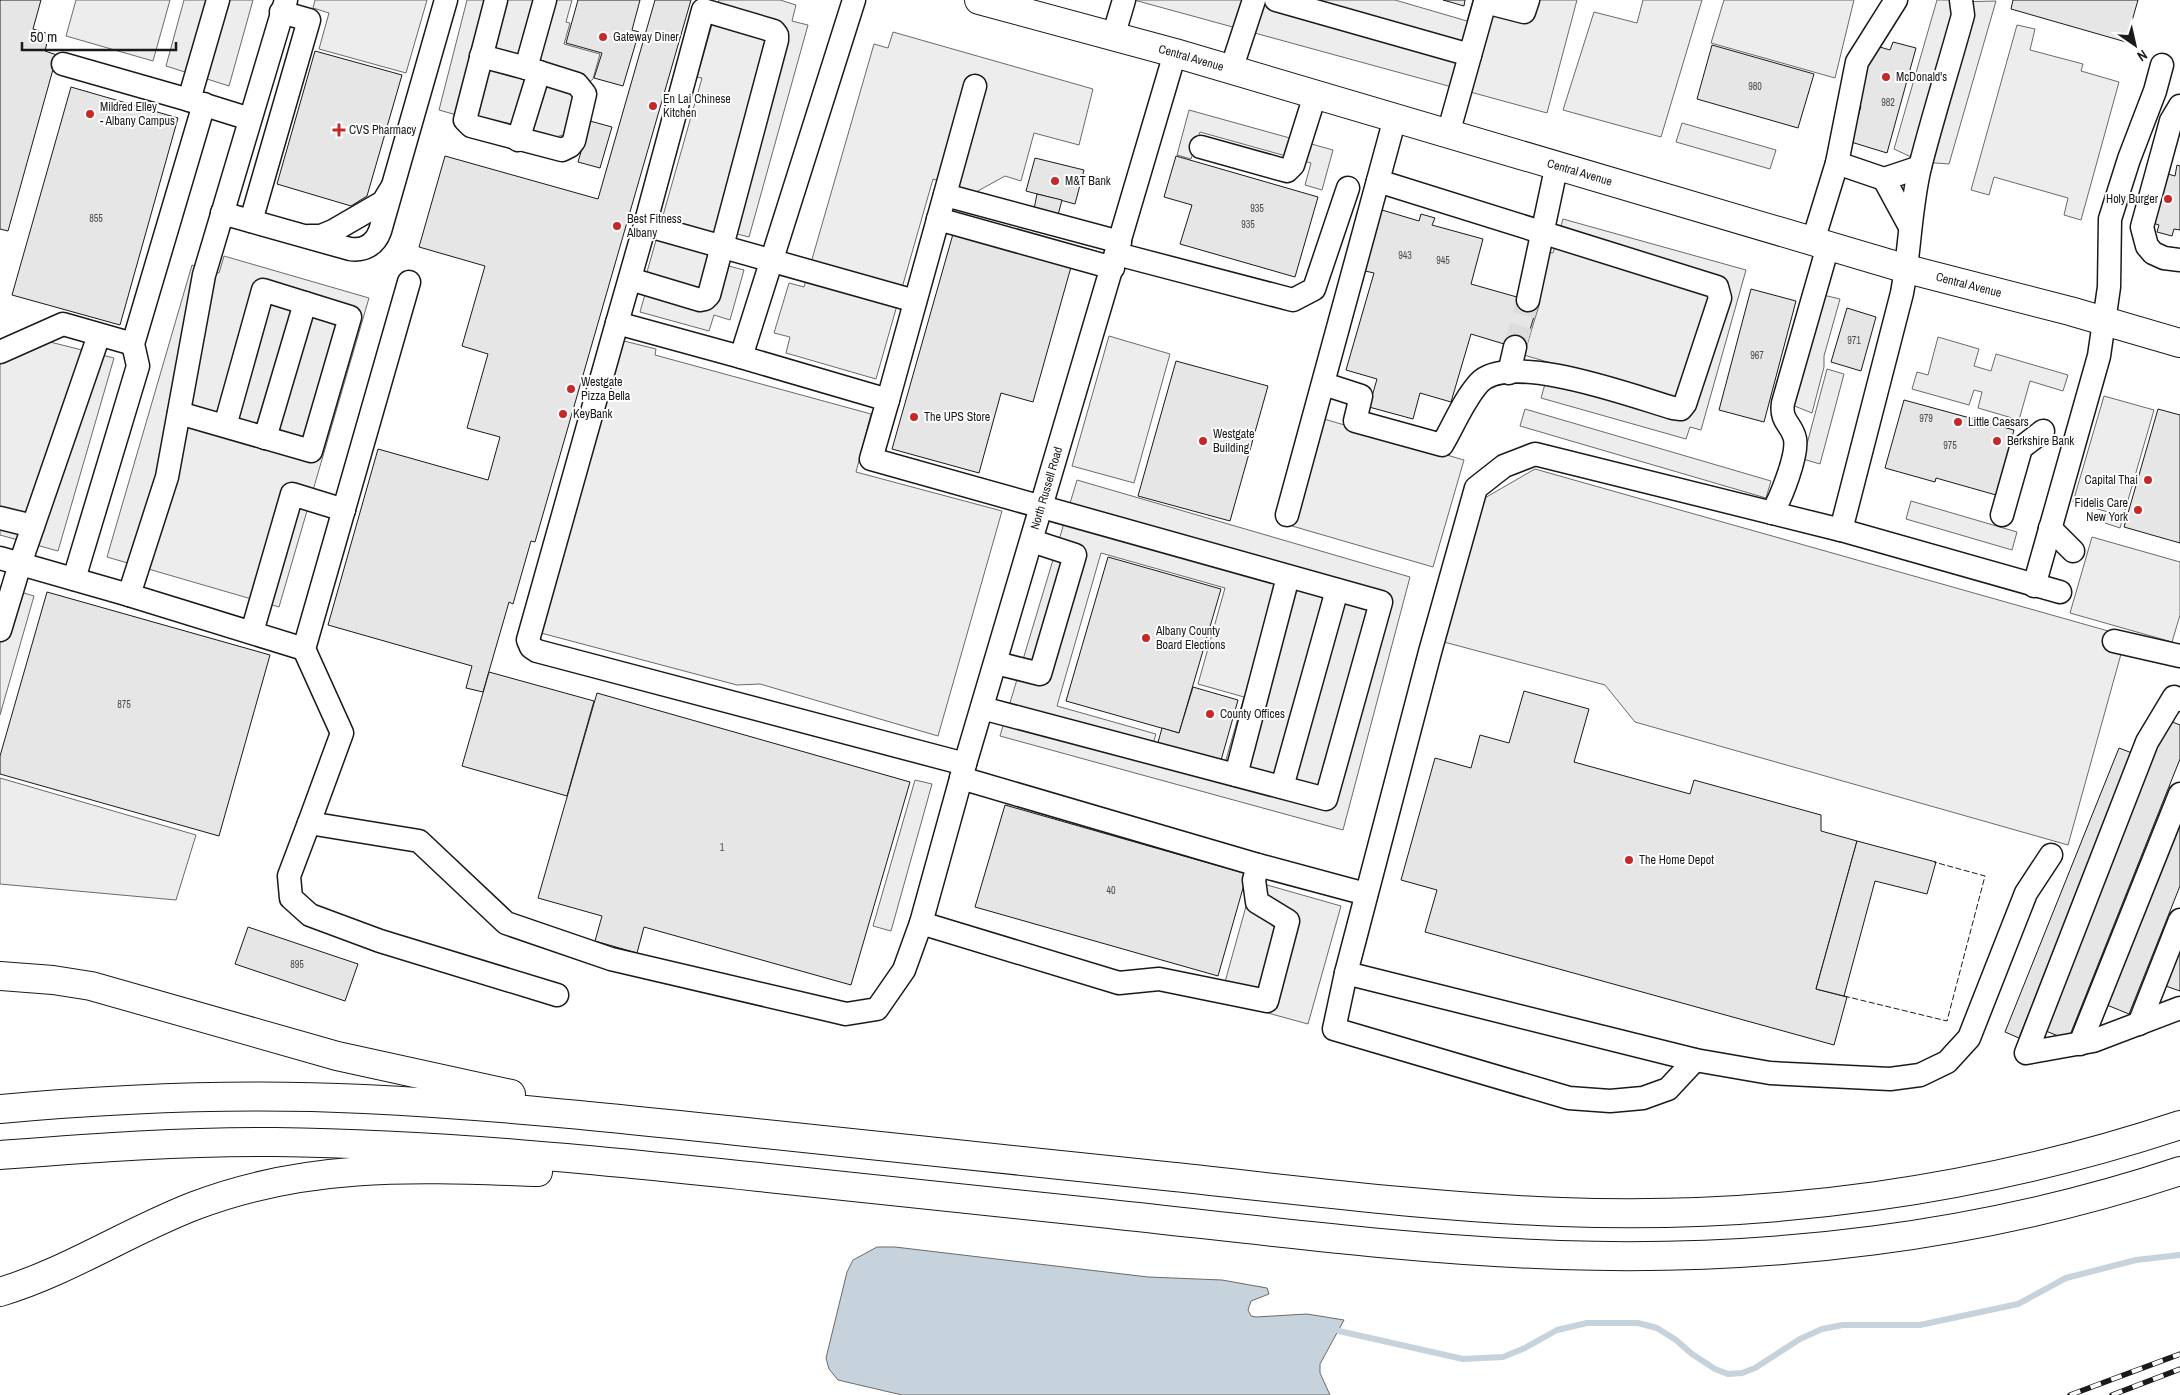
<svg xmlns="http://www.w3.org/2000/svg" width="2180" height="1395" font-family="'Archivo Narrow',sans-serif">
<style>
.parking{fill:#ededed;stroke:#6a6a6a;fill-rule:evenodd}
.water{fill:#c6d2dc;stroke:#6a6a6a}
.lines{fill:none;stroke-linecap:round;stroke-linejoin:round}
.stream{stroke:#c6d2dc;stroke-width:6}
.building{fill:#e6e6e6;stroke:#1a1a1a}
.minor-tunnel{stroke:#ddd;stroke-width:22;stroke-dasharray:22 11;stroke-linecap:butt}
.minor-casing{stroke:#1a1a1a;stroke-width:25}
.major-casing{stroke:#1a1a1a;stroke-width:30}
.highway-casing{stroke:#1a1a1a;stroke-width:30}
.minor{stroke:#fff;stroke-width:22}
.major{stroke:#fff;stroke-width:28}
.highway{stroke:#fff;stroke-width:28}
.rail-casing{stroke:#1a1a1a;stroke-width:5.5}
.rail{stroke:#fff;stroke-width:4;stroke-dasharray:11;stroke-linecap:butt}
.fence{stroke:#1a1a1a;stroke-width:1;stroke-dasharray:6 2.5;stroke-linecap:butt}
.poi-dot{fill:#c62828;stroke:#fff;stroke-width:2}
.labels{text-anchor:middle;stroke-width:4;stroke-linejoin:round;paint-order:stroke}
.number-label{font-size:10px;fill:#4d4d4d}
.poi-label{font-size:12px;fill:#1a1a1a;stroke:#fff;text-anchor:start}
.street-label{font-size:12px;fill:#1a1a1a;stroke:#fff}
</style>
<rect width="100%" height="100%" fill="#fff"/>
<g class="parking">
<path d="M76 0H170L153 61 66 36Z"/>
<path d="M184 0H253L229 86 166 66Z"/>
<path d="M315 0H427L406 73 319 49 329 13 313 8Z"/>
<path d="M467 0H572L566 22 570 23 564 44 600 54 593 79 574 95 563 135 545 140 439 110Z"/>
<path d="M719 0H780L796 5 792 21 808 25 749 237 733 233 725 265 744 270 730 320 714 315 709 331 640 312 651 273 647 272 702 78 697 77Z"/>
<path d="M1134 0H1395L1467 21 1473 0H1577L1547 113Z"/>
<path d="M1643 0H1702L1661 137 1563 110 1594 12 1637 23Z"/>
<path d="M1724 0H1854L1835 78 1711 43Z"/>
<path d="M1937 0H1951L1954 2 1996 1 1949 164 1922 162 1894 149Z"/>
<path d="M2017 25 2035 29 2030 50 2083 64 2081 71 2119 82 2081 220 2064 215 2068 198 1994 177 1989 195 1971 190Z"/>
<path d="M893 32 1093 89 1079 145 1034 133 1021 181 1005 176 976 192 933 179 876 379 786 353 790 337 774 333 789 283 804 287 874 44 888 48Z"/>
<path d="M1189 110 1333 150 1322 190 1305 185 1311 163 1200 132 1191 159 1177 155Z"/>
<path d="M1682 123 1776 150 1770 169 1676 142Z"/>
<path d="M1563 219 1746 270 1701 430 1690 427 1686 439 1541 398 1551 363 1524 355 1540 302 1523 297 1537 249 1553 253Z"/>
<path d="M224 256 369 298 279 607 107 557 192 265 219 273Z"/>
<path d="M1823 295 1840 299 1824 356V367L1812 413 1792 405Z"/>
<path d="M1109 336 1170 354 1134 483 1072 466Z"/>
<path d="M1938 337 1979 349 1974 366 1991 371 1996 354 2068 375 2063 391 2030 381 2019 420 1978 408 1982 392 1974 390 1969 405 1912 389 1917 372 1928 375Z"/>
<path d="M624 341 656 349 655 355 871 414 856 472 1002 511 938 736 760 684 737 685 541 633Z"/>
<path d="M50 342 114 358 58 551 0 535V359Z"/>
<path d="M1827 369 1844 374 1820 464 1803 459Z"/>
<path d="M2104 396 2154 410 2120 528 2105 523 2108 512 2073 502Z"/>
<path d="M1525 409 1771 481 1766 498 1520 426Z"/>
<path d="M1324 419 1464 460 1433 567 1292 526Z"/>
<path d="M1535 469 2126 636 2068 845 1635 722 1605 685 1444 642 1483 499Z"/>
<path d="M1077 480 1410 577 1343 830 1000 736ZM1101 553 1225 588 1198 684 1244 697 1223 770 1151 750 1156 734 1057 706Z"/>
<path d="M1911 501 2017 532 2012 550 1906 519Z"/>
<path d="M2092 537 2180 562V615L2172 642 2070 613Z"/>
<path d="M0 586 34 596 0 715Z"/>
<path d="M0 778 196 835 176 900 0 884Z"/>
<path d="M915 780 932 784 891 931 873 926Z"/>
<path d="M1253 881 1341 906 1308 1024 1220 1000Z"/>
</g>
<path class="water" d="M877 1247H895L1148 1277 1222 1280 1267 1288 1269 1294 1251 1301 1248 1310 1251 1316 1256 1317 1307 1314 1344 1320 1320 1364V1373L1330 1395H902L838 1380 829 1369 826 1358 847 1272 853 1260Z"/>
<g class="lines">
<path class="stream" d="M1339 1331 1463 1359 1503 1357 1525 1348 1557 1330 1587 1323H1638L1657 1328 1676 1340 1692 1354 1715 1369 1728 1374 1742 1373 1755 1368 1800 1339 1822 1329 1843 1325H1920L2018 1304 2066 1278 2136 1260 2180 1255"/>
</g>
<g class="building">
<path d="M0 0H41L33 29 49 34 45 51 57 55 8 231 0 229Z"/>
<path d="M578 0H640L632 30 639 32 623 86 594 78 602 53 566 43Z"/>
<path d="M655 0H691L535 542 531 541 513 604 509 602 483 692 466 688 472 666 328 625 378 449 488 480 500 437 467 428 488 354 462 346 485 266 419 247 445 156 598 199Z"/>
<path d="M1443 0H1465L1464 6Z"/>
<path d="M2013 0H2138L2126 42 2011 9Z"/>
<path d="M1893 42 1916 48 1887 153 1851 142 1861 106 1856 105 1873 45 1890 50Z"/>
<path d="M1712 45 1814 74 1798 128 1697 99Z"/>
<path d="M315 51 402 75 367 196 351 206 277 184Z"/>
<path d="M71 87 178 118 120 325 12 295Z"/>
<path d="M590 121 612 127 600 168 578 162Z"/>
<path d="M1176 156 1318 197 1295 277 1180 244 1192 205 1164 197Z"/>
<path d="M1035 158 1084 170 1075 204 1026 191Z"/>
<path d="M2177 165 2180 166V230L2174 229 2172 236 2157 232 2159 225 2150 222 2164 173 2175 176Z"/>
<path d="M1037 194 1062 200 1058 215 1034 209Z"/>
<path d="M1382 210 1419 221 1421 214 1435 218 1432 225 1483 239 1471 284 1538 303 1524 350 1471 334 1451 402 1420 393 1413 419 1369 407 1377 379 1346 370 1374 273 1365 271Z"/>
<path d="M953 234 1071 267 1033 402 1001 393 979 473 892 449Z"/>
<path d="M1751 289 1796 301 1764 422 1719 410Z"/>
<path d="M1847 308 1876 317 1861 371 1831 362Z"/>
<path d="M1176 361 1268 386 1230 521 1138 496Z"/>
<path d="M1904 400 2014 430 1996 495 1936 478 1935 482 1885 468Z"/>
<path d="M2158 409 2180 415V543L2124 527Z"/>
<path d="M1108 557 1221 589 1179 733 1066 701Z"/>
<path d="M47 592 270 655 219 836 0 774V756Z"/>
<path d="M489 672 594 701 567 796 462 766Z"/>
<path d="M1193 687 1238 700 1220 764 1157 746 1162 728 1179 733Z"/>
<path d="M1524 691 1589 709 1574 762 1690 794 1694 780 1821 815V831L1857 841 1816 989 1847 997 1834 1045 1425 932 1437 890 1401 880 1435 758 1471 768 1480 735 1509 743Z"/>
<path d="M597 693 910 782 851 985 644 927 637 953 595 941 602 916 538 898Z"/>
<path d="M2165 719 2180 725V759L2068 1040 2041 1029Z"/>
<path d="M2119 748 2132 753 2019 1038 2005 1032Z"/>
<path d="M1005 805 1247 874 1218 976 975 907Z"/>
<path d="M2180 808V886L2129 1014 2102 1003Z"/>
<path d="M1857 841 1936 862 1927 894 1875 881 1844 996 1816 989Z"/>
<path d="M248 927 358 964 345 1001 235 964Z"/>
<path d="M2180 935V991L2160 984Z"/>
</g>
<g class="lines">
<path class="minor-tunnel" d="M1515 347 1528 300"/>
<g class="minor-casing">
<g id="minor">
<path d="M218 0 189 100 250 119"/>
<path d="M496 0 465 120 471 126 562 150 570 146 574 141 585 94 577 84 526 68 545 0"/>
<path d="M854 0 741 357 617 323 528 640 531 647 537 651 965 764"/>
<path d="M1276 0 1470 55"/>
<path d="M1961 0 1963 15C1949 66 1933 116 1920 167 1910 209 1910 251 1902 293L1841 530 2060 592"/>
<path d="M1113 37 1124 0"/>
<path d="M481 56 526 68"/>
<path d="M63 64 189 100"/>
<path d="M1231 70 1254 0"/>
<path d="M2180 106 2171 121 2142 227 2147 246 2153 253 2164 258 2180 260"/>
<path d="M1448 134 1485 2 1524 12 1528 0"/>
<path d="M518 140 539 72"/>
<path d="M1201 147 1287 171 1293 165 1315 95"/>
<path d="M1837 163 1884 179 1920 167"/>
<path d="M1884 179 1909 225"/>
<path d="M945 195 1120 242"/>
<path d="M222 213 350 249C364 251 375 245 380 231L446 0"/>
<path d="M938 219 1113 268"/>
<path d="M251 221 309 20 281 12"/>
<path d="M309 236H321L333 231 383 202 391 189"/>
<path d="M1813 241 1837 163 1857 62 1896 0"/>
<path d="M1117 254 1293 300 1314 289 1348 188"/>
<path d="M630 279 700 300 705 299 709 295 777 40V35L774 31 703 10 645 225"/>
<path d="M1528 300 1557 164"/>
<path d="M617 323 645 225 915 301"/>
<path d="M0 352 63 324 133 344"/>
<path d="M741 357 888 400 871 459 1381 602 1326 799 982 708"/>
<path d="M1509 373 1515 347"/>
<path d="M1324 384 1361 396 1355 421 1442 445C1454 425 1463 401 1479 383 1509 350 1635 397 1673 408L1681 409 1685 404 1720 298 1717 287 1378 181"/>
<path d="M888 400 975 86"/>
<path d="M179 413 311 451 350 317 263 290 225 426"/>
<path d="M265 438 305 303"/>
<path d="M1772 513C1781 498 1798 455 1795 439 1792 424 1780 422 1783 403L1828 246"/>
<path d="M1287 515 1395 118"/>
<path d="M2002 515 2021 448 2043 431"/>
<path d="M0 518 33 526"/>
<path d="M2050 528 2073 551"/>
<path d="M1841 530 1535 454 1504 466 1476 488 1430 652 1346 973 1695 1060 1770 1073 1890 1079 1920 1075 1947 1062 1969 1038 2026 893 2051 855"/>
<path d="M0 558 129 595 167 477 204 275 286 0"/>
<path d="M74 579 138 366 133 344 204 104"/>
<path d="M2034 586 2099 356 2109 287 2110 219 2129 159 2155 91 2162 65"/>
<path id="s1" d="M129 595 304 649 342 733 309 823 419 841 506 923 611 959 846 1014 877 1009 904 970 921 923 965 764 1175 53"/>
<path d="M0 630 20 564 99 335"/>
<path d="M252 632 292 494 344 510"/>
<path d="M2114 641 2180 656"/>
<path d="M304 649 409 282"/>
<path d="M996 663 1040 674 1075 555 1032 541"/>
<path d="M2180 700 2174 697 2147 742 2026 1053 2093 1041 2180 1008"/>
<path d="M1236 775 1288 577"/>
<path d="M961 778 1258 865 1366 894"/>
<path d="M1282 787 1337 590"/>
<path d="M309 823 289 876 291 898 310 915 380 941 557 995"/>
<path d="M921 923 1119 983 1159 979 1267 1001 1288 921 1257 902 1254 880 1258 865"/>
<path d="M1346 973 1334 1029 1569 1098 1610 1101 1643 1098 1668 1089 1695 1060"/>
<path d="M2139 1024 2180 920"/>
<path d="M2080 1044 2180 794"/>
</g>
</g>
<g class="major-casing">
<g id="major">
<path id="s2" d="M979 0 1175 53 1907 269 2070 311 2180 343"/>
</g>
</g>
<g class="highway-casing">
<g id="highway">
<path d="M0 976 53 980 91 986 337 1056 511 1094"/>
<path d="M0 1109C121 1098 242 1093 364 1099 489 1105 613 1118 737 1131 880 1146 1022 1161 1165 1176 1297 1190 1428 1207 1561 1212 1770 1220 1981 1191 2180 1125"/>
<path d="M0 1155C92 1148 183 1141 275 1142 437 1144 598 1160 759 1177 876 1189 993 1201 1110 1214 1260 1230 1410 1250 1560 1255 1769 1262 1982 1237 2180 1171"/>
<path d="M0 1292C69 1271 127 1232 194 1206 309 1162 418 1168 538 1172"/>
</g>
</g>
<use href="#minor" class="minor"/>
<use href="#major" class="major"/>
<use href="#highway" class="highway"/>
<g class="rail-casing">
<g id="rail">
<path d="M2070 1395 2180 1354"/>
<path d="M2112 1395 2180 1369"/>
</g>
</g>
<use href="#rail" class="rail"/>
<path class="fence" d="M1844 996 1947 1021 1985 876 1934 862"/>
</g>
<g class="poi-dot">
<circle cx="603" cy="37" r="5"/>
<circle cx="1886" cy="77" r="5"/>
<circle cx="653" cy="106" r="5"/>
<circle cx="90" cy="114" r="5"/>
<path d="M336.5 122.5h5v5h5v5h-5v5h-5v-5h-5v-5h5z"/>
<circle cx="1055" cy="181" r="5"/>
<circle cx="2168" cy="199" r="5"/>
<circle cx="617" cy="226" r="5"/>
<circle cx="571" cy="389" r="5"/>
<circle cx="563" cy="414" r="5"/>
<circle cx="914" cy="417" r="5"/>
<circle cx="1958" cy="422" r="5"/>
<circle cx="1203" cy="441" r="5"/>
<circle cx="1997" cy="441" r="5"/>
<circle cx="2148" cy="480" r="5"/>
<circle cx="2138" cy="510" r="5"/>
<circle cx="1146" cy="638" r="5"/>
<circle cx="1210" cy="714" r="5"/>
<circle cx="1629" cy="860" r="5"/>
</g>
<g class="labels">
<g class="number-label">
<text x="1755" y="90">980</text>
<text x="1888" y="106">982</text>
<text x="1257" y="212">935</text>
<text x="96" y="222">855</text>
<text x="1248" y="228">935</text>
<text x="1405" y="259">943</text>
<text x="1443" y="264">945</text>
<text x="1854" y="344">971</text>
<text x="1757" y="359">967</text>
<text x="1926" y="422">979</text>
<text x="1950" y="449">975</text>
<text x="124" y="708">875</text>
<text x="722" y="851">1</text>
<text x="1111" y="894">40</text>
<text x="297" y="968">895</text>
</g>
<g class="poi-label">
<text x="613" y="41">Gateway Diner</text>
<text x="1896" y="81">McDonald's</text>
<text x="663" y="103">En Lai Chinese<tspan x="663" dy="14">Kitchen</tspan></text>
<text x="100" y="111">Mildred Elley<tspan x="100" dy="14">- Albany Campus</tspan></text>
<text x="349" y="134">CVS Pharmacy</text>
<text x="1065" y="185">M&amp;T Bank</text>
<text x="2158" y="203" text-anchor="end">Holy Burger</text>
<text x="627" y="223">Best Fitness<tspan x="627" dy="14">Albany</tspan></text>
<text x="581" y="386">Westgate<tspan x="581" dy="14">Pizza Bella</tspan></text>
<text x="573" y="418">KeyBank</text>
<text x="924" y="421">The UPS Store</text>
<text x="1968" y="426">Little Caesars</text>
<text x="1213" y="438">Westgate<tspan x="1213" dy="14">Building</tspan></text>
<text x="2007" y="445">Berkshire Bank</text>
<text x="2138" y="484" text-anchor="end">Capital Thai</text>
<text x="2128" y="507" text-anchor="end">Fidelis Care<tspan x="2128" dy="14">New York</tspan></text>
<text x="1156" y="635">Albany County<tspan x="1156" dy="14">Board Elections</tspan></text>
<text x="1220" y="718">County Offices</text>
<text x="1639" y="864">The Home Depot</text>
</g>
<g class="street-label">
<text dy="4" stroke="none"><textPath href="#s2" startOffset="220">Central Avenue</textPath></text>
<text dy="4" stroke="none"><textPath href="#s2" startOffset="625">Central Avenue</textPath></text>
<text dy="4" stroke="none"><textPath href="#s2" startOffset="1030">Central Avenue</textPath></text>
<text dy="4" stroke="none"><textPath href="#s1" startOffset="1536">North Russell Road</textPath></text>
</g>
</g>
<g transform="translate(2135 45) rotate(146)" stroke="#ffffff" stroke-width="4" paint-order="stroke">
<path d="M0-4L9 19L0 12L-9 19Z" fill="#1a1a1a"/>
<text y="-8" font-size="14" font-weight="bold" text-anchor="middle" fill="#1a1a1a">N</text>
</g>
<path d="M22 42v8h154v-8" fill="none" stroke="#1a1a1a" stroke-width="2.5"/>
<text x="30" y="42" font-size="15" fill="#1a1a1a" stroke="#ffffff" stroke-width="4" paint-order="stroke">50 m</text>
</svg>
